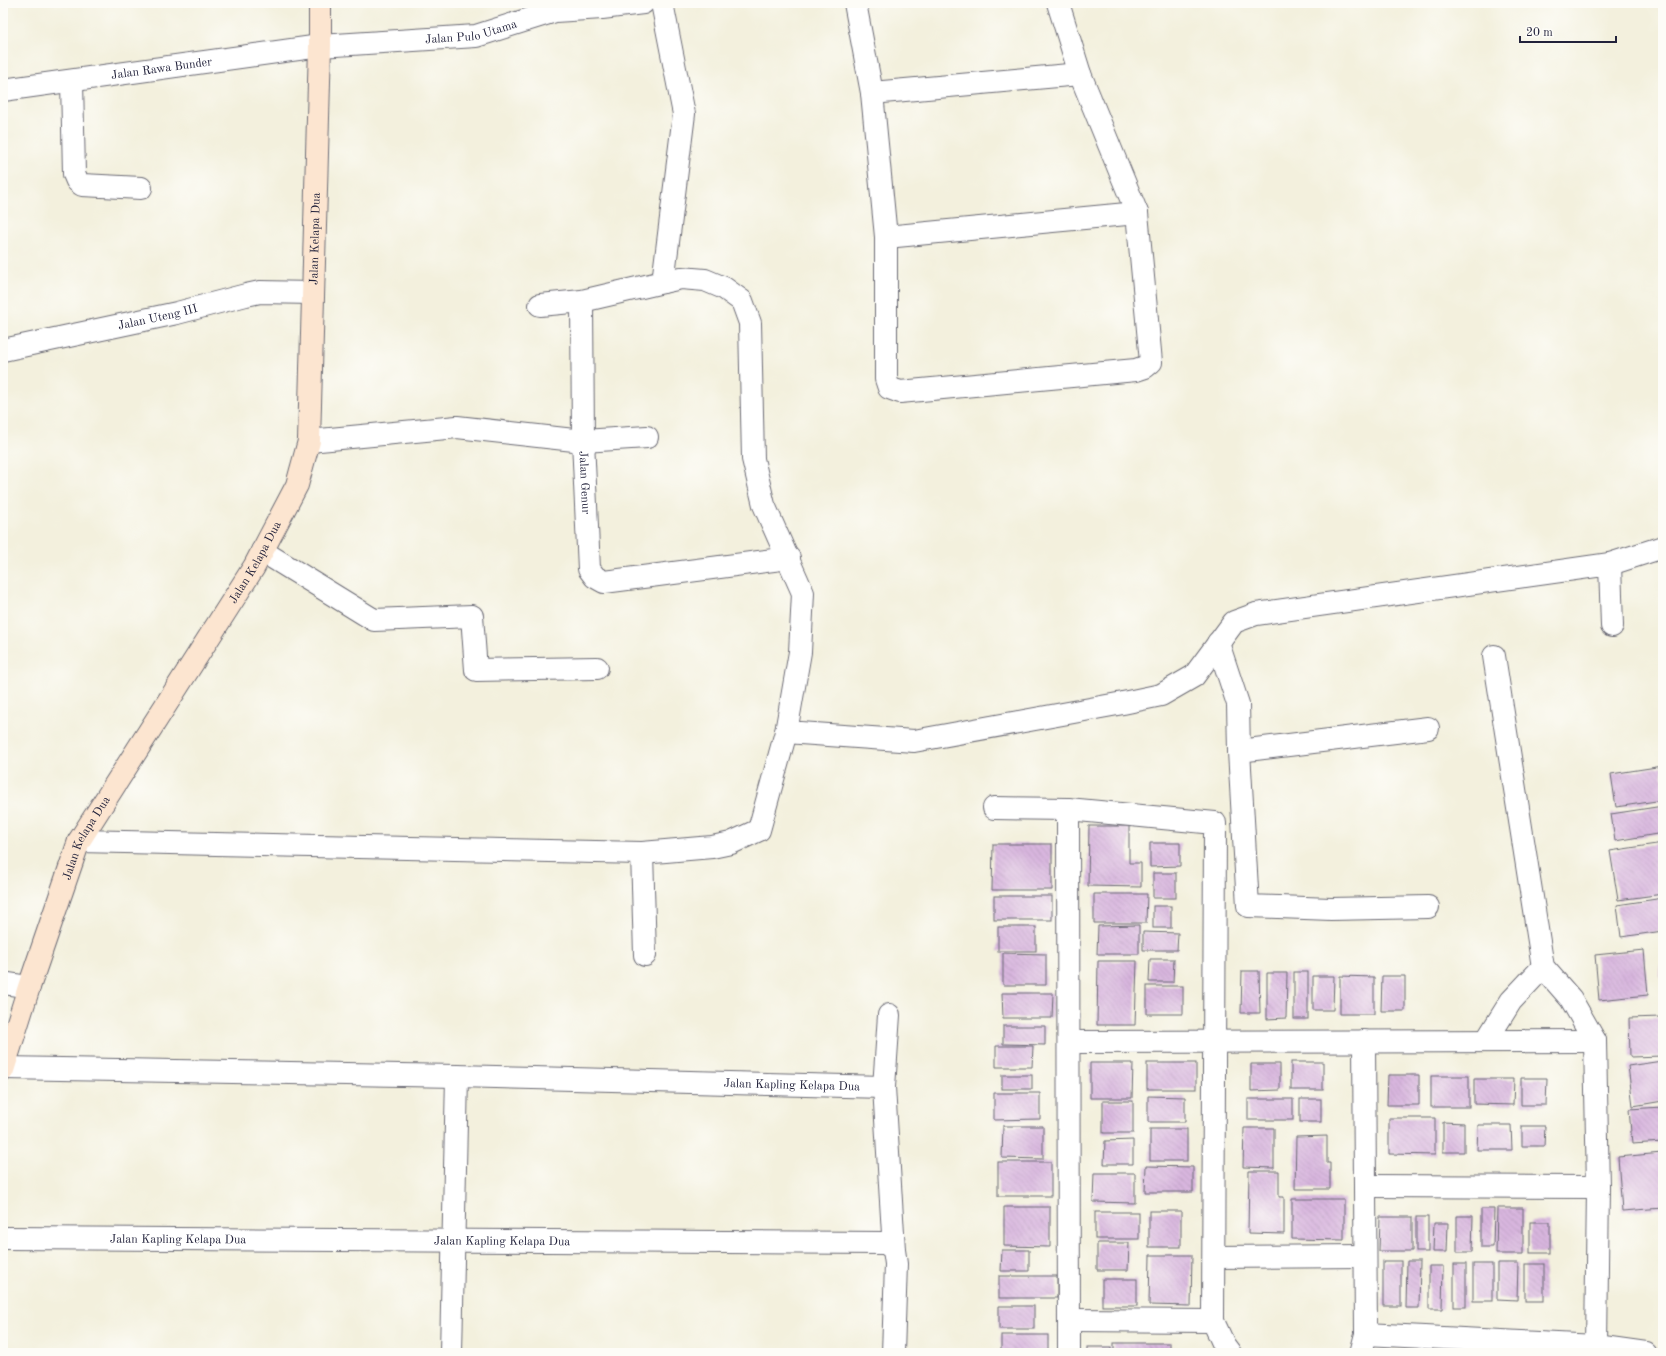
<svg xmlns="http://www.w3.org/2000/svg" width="1666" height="1356" font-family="'Old Standard TT',serif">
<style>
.building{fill:url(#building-back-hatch)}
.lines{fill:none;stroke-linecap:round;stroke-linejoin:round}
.minor-casing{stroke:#6b6a74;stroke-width:24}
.secondary-casing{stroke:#6b6a74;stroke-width:24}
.minor{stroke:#fff;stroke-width:22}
.secondary{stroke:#fce5d0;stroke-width:22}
.labels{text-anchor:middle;stroke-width:4;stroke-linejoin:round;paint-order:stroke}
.street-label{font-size:12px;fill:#22223b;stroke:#fdfcf7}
</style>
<defs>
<pattern id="building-back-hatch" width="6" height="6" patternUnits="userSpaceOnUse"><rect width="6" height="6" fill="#d8b6de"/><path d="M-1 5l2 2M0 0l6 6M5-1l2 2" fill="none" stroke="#b99cbf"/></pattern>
</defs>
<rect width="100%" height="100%" fill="#fdfcf7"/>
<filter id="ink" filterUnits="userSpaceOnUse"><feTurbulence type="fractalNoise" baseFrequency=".025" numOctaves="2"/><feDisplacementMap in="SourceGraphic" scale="8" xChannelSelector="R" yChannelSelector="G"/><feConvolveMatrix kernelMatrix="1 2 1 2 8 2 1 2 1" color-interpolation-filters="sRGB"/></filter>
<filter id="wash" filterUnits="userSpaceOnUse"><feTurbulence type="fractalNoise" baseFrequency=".012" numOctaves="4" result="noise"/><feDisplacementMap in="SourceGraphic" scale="16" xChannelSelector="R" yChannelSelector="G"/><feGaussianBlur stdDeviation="0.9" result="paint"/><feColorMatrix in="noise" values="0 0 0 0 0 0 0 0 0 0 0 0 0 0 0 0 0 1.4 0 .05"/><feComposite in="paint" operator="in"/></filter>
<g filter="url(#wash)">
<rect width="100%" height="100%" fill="#f3f0dd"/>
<g id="blocks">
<g class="building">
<path d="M1663 766V800L1616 807 1611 774Z"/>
<path d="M1663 806V833L1615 841 1611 814Z"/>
<path d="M1089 826H1129V863H1141V887L1088 886Z"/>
<path d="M1150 843H1180V866L1150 867Z"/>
<path d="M1663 843V894L1618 900 1610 851Z"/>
<path d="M993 844H1052V890H992Z"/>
<rect x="1153" y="873" width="23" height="25"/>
<path d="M1094 894H1147L1146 923H1094Z"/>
<rect x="994" y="896" width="58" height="24"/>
<path d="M1663 898V931L1621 937 1617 905Z"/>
<rect x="1153" y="906" width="18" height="22"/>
<path d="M1139 925V954H1097L1098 926Z"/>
<rect x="998" y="927" width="38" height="24"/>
<path d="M1143 932 1178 933 1177 950H1143Z"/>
<path d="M1644 950 1648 995 1599 1000 1595 955Z"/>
<path d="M1003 953 1046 954V985H1003Z"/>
<path d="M1662 954H1663V979L1660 978Z"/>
<path d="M1150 959H1174L1173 982H1149Z"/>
<path d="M1098 961H1137L1135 1025H1097Z"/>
<path d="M1242 971H1259L1260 1013H1241Z"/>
<rect x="1294" y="972" width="14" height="47"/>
<path d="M1267 973H1287L1286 1018 1267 1019Z"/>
<path d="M1313 976H1334L1333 1010H1313Z"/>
<path d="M1340 976 1374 977V1014H1340Z"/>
<path d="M1382 976H1405V1011H1381Z"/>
<rect x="1147" y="986" width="36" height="28"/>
<path d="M1002 993H1053L1052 1018H1003Z"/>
<path d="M1661 1017 1663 1056 1630 1057 1629 1018Z"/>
<path d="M1003 1026H1045V1045L1003 1044Z"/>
<path d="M996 1046H1033L1032 1067H996Z"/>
<path d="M1662 1061 1663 1101 1633 1106 1628 1066Z"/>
<rect x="1291" y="1062" width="32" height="28"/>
<path d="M1090 1063H1133L1132 1098H1090Z"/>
<rect x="1147" y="1063" width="49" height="26"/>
<path d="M1251 1064H1280V1090L1251 1091Z"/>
<rect x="1002" y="1075" width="30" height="14"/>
<path d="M1388 1075H1419V1105H1387Z"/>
<rect x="1431" y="1076" width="38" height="31"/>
<path d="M1521 1078H1547L1546 1105H1521Z"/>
<path d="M1474 1079H1514L1513 1105 1474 1104Z"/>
<path d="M994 1093H1040V1119L994 1120Z"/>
<path d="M1148 1096 1185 1097V1122H1148Z"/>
<rect x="1248" y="1099" width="45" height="21"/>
<rect x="1300" y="1099" width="21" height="23"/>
<rect x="1103" y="1101" width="30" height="32"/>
<path d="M1663 1107V1142L1632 1144 1629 1109Z"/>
<path d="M1389 1118H1435V1155L1389 1154Z"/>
<path d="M1443 1122 1464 1123V1152H1443Z"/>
<path d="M1478 1125H1511L1512 1150H1477Z"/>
<path d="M1003 1126H1043V1159L1002 1158Z"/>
<path d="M1522 1126H1545L1544 1146H1522Z"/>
<path d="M1244 1128H1274V1168L1243 1167Z"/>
<rect x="1150" y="1129" width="37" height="32"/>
<path d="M1327 1136V1163H1330V1189H1295L1296 1137Z"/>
<path d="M1133 1140V1164H1104L1105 1141Z"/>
<path d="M1662 1153 1663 1208 1622 1211 1618 1157Z"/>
<rect x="998" y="1162" width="53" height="34"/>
<path d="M1146 1166 1193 1167V1192H1145Z"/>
<path d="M1249 1171H1279V1197H1284V1234L1248 1233Z"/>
<path d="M1094 1173H1135V1203L1093 1202Z"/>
<path d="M1292 1199H1344V1240L1292 1239Z"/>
<path d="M1004 1207H1050V1247L1004 1246Z"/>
<path d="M1497 1208H1523V1254H1496Z"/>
<path d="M1481 1209H1494L1493 1247H1481Z"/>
<rect x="1149" y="1211" width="32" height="36"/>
<rect x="1095" y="1212" width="44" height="27"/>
<path d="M1457 1216H1473L1472 1252H1457Z"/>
<path d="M1380 1217H1412V1251H1379Z"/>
<rect x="1416" y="1217" width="12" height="35"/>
<rect x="1530" y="1222" width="20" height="31"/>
<path d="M1434 1223H1448L1447 1252H1433Z"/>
<path d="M1097 1243H1129L1128 1270H1097Z"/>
<path d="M1002 1250H1029V1271H1001Z"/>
<path d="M1150 1255H1192L1191 1306 1149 1305Z"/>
<rect x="1383" y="1261" width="18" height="45"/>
<path d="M1407 1261H1420L1419 1308H1406Z"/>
<path d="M1497 1263H1518L1517 1300 1497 1299Z"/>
<rect x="1454" y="1264" width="12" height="43"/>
<rect x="1473" y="1264" width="19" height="37"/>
<rect x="1525" y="1264" width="19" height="37"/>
<path d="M1429 1266H1443L1442 1309H1429Z"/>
<rect x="999" y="1276" width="58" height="22"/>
<rect x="1102" y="1279" width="35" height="27"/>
<rect x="999" y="1306" width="35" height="23"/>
<rect x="1001" y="1335" width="47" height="18"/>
<rect x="1114" y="1343" width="56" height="10"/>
<rect x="1087" y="1347" width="24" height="6"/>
</g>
</g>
</g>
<g filter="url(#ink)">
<use href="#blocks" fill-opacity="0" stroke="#6b6a74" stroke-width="1"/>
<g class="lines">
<g class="minor-casing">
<g id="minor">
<path d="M855 3 872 93 886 237V379L889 388 900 392 1136 370 1145 367 1151 362 1137 213 1080 74 1058 3"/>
<path d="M72 81 74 174 77 181 82 185 141 188"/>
<path id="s1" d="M3 90 320 46 476 36 555 11 602 8 643 3"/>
<path d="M872 93 1080 74"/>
<path d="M886 237 1137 213"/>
<path d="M582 301 583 441 647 437"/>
<path d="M540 305 582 301 663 282 684 114 662 3"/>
<path id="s2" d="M3 350 177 313 246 295 260 292 313 293"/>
<path id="s3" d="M309 441 457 427 583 441 589 569 595 577 604 582 789 558"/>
<path d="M262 551 374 620 472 616 476 670 597 668"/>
<path d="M1610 564 1612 626"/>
<path d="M1218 643 1238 704 1239 751 1248 906 1331 909 1428 907"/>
<path d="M1494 656 1543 967 1571 999 1595 1041 1598 1187 1596 1346"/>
<path d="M786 732 914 741 1123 703 1161 695 1194 676 1234 622 1256 614 1610 564 1663 547"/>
<path d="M1239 751 1428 728"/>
<path d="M994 808 1068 809 1215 823 1213 1321"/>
<path d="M1068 809 1069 1353"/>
<path d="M79 841 642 853 712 847 731 843 759 830 786 732 800 652 803 593 764 505 753 459 750 323 742 301 724 288 705 280 681 278 663 282"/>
<path d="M642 853 645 955"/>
<path d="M3 983 29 987"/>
<path d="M889 1015 884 1087 894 1250"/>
<path d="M1486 1041 1511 1001 1543 967"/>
<path d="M1069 1042 1595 1041"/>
<path id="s4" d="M4 1068 457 1076 884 1087"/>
<path d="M1365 1186 1598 1187"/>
<path id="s5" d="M3 1238 886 1243 894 1250 896 1264 893 1353"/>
<path d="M1214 1257 1365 1256"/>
<path d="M1069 1320 1213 1321 1224 1345 1230 1353"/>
<path d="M1366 1334 1596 1346 1646 1353"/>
<path d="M451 1353 457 1076"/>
<path d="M1361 1353 1366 1334 1364 1041"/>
</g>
</g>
<g class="secondary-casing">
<g id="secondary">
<path id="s6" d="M3 1070 29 987 79 841 254 567 297 485 309 441 320 46V3"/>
</g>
</g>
<use href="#minor" class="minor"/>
<use href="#secondary" class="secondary"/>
</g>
</g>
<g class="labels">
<g class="street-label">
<text dy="4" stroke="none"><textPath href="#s1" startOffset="472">Jalan Pulo Utama</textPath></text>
<text dy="4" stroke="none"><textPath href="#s1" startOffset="160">Jalan Rawa Bunder</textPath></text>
<text dy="4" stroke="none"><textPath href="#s6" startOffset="907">Jalan Kelapa Dua</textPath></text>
<text dy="4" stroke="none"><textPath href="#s2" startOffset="158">Jalan Uteng III</textPath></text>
<text dy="4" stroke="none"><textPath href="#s3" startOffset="317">Jalan Genur</textPath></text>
<text dy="4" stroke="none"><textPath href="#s6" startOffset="571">Jalan Kelapa Dua</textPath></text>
<text dy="4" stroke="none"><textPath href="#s6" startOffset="247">Jalan Kelapa Dua</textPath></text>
<text dy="4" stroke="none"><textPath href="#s4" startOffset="788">Jalan Kapling Kelapa Dua</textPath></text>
<text dy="4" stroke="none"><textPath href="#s5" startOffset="175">Jalan Kapling Kelapa Dua</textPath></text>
<text dy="4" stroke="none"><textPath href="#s5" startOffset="499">Jalan Kapling Kelapa Dua</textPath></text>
</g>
</g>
<rect width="1666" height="1356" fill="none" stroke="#fdfcf7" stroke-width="16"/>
<path d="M1520 36v6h96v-6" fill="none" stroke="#22223b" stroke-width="2"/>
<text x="1526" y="36" font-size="12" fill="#22223b" stroke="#fdfcf7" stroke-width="3" paint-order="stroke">20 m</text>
</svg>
